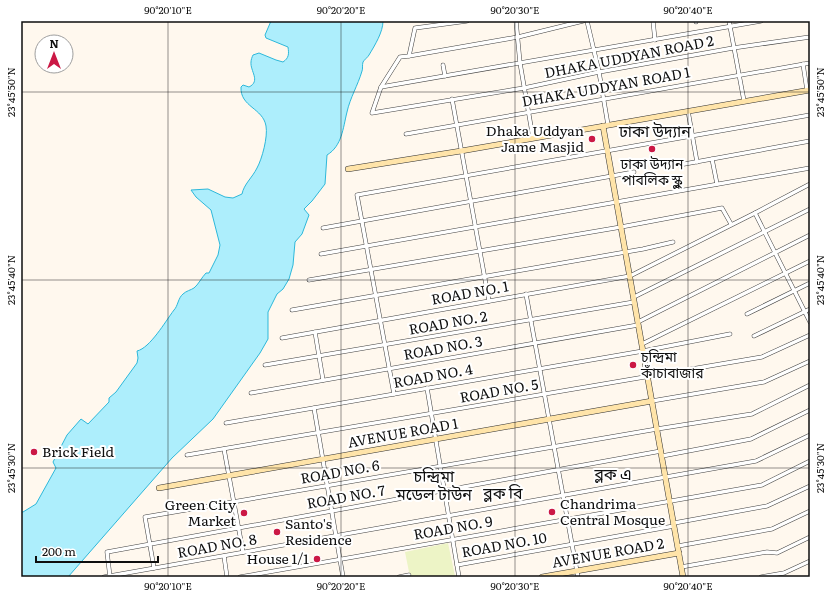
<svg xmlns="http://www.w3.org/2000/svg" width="831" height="598" font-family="Literata,'Noto Sans Bengali',serif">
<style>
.pitch{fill:#edf4c6}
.water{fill:#adeefc;stroke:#2db8da}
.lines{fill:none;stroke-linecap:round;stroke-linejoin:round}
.street-casing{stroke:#414141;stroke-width:4.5}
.secondary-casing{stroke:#303030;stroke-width:6}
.street{stroke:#fff;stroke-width:3.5}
.secondary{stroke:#ffe4a9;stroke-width:5}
.ticks{fill:none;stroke:#0e0e0e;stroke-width:1;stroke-opacity:0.45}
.poi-dot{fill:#cb1845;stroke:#fff;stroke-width:1.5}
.labels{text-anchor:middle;stroke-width:4;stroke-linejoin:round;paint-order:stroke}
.street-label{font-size:14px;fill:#0e0e0e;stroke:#fff}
.poi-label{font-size:14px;fill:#0e0e0e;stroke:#fff;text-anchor:start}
.quarter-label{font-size:16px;fill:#0e0e0e;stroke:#fff}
.neatline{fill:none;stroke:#0e0e0e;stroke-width:1.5}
.ticks-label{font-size:10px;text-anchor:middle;fill:#0e0e0e}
</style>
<rect width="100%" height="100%" fill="#fff8ee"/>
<path class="pitch" d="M448 543 455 576 410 577 405 552Z"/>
<path class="water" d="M271 21H383C383 32 375 45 369 55 368 57 364 60 363 62 362 65 363 69 362 71 358 85 350 98 347 112 343 128 342 146 327 155L325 184 312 201 304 209 309 215 302 234 295 242 293 265 289 279 283 289 277 294 268 312V339L260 353 213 419 172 458 68 577H21V512H23L36 504 56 468 53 462 67 435 81 419 88 424 109 402V398L116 392 137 363 138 358 137 351C150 348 165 322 174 310 178 306 178 298 183 294 186 291 191 290 194 288 198 285 202 277 206 273H209L218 255 220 245 211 210 196 197 191 190 208 189 225 197 233 198 242 194C244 184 252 178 257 168 262 159 268 137 266 126 263 108 240 107 241 87L243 85 249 87C261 81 250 71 251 62 251 60 252 57 253 55L259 53 276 60 283 62C289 58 289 54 288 47L266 38 265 35Z"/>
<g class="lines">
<g class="street-casing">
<g id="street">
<path d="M516 21 520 63 533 138"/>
<path d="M583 21 518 37 409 56 400 57 381 87 372 113 524 88 599 72 733 48 810 37"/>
<path d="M587 21 599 72 608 125"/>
<path d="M653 21 655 40"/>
<path d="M696 21V22"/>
<path d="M729 21 744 101"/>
<path d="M409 56 415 28 467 21"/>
<path d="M803 64 807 90"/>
<path d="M443 65 445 76"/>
<path d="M381 87 761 21"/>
<path d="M452 99 489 301"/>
<path d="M688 111 697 162"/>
<path d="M406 134 810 63"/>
<path d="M712 159 717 184"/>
<path d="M679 165 810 141"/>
<path d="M755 213 810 322"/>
<path d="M323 228 634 172"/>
<path d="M321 254 810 168"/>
<path d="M309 280 621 227 722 208 731 224"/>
<path d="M526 294 578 577"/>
<path d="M634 297 810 209"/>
<path d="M292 310 643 249 673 242"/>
<path d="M747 314 810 283"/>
<path d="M638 322 810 235"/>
<path d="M315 332 323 380"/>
<path d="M754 336 810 309"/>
<path d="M282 338 630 276 755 213 810 184"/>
<path d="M642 344 810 261"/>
<path d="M265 365 634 302"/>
<path d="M427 388 459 577"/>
<path d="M251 393 638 325"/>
<path d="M394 394 357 195 810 115"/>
<path d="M652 401 764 382 810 361"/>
<path d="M314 408 343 577"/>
<path d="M226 423 643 351 730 334"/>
<path d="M224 449 243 552"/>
<path d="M187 455 762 357 810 335"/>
<path d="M662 456 751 439 810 410"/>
<path d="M674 523 767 506 810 486"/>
<path d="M678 546 772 529 810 511"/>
<path d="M224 556 227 577"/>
<path d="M457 565 674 526"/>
<path d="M681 567 767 552 777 553 810 537"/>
<path d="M154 568 145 517 657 429 752 414 810 385"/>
<path d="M104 577 756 461 810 435"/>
<path d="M110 577 107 552 661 451"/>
<path d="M240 577 762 485 810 461"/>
<path d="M399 577 409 575"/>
<path d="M761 577 784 573 810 561"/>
</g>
</g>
<g class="secondary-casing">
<g id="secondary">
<path d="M603 126 683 577"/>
<path d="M348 169 461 151 810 90"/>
<path d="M159 488 652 401"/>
<path d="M542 577 679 553"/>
</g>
</g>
<use href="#street" class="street"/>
<use href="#secondary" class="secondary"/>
</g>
<path class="ticks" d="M168 21V577M341 21V577M515 21V577M688 21V577M21 92H810M21 280H810M21 468H810"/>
<g class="poi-dot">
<circle cx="592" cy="139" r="4"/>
<circle cx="652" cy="149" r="4"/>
<circle cx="633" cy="365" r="4"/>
<circle cx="34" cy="452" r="4"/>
<circle cx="552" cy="512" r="4"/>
<circle cx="244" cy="513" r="4"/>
<circle cx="277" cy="532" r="4"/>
<circle cx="317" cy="559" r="4"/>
</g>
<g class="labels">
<g class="street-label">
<text transform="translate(629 57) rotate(-11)" y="5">DHAKA UDDYAN ROAD 2</text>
<text transform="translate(606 87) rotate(-10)" y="5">DHAKA UDDYAN ROAD 1</text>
<text transform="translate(470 293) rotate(-10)" y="5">ROAD NO. 1</text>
<text transform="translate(448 323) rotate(-10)" y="5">ROAD NO. 2</text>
<text transform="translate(443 348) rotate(-10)" y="5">ROAD NO. 3</text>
<text transform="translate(433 376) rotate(-10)" y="5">ROAD NO. 4</text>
<text transform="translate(499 391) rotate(-10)" y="5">ROAD NO. 5</text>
<text transform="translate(403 433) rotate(-10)" y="5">AVENUE ROAD 1</text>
<text transform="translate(340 472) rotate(-10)" y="5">ROAD NO. 6</text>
<text transform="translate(346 497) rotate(-10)" y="5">ROAD NO. 7</text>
<text transform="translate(453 528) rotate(-10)" y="5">ROAD NO. 9</text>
<text transform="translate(504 545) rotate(-10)" y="5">ROAD NO. 10</text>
<text transform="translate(217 546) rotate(-10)" y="5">ROAD NO. 8</text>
<text transform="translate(608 553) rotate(-10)" y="5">AVENUE ROAD 2</text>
</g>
<g class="poi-label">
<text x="584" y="136" text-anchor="end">Dhaka Uddyan<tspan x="584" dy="16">Jame Masjid</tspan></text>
<text x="652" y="169" text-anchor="middle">ঢাকা উদ্যান<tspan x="652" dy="16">পাবলিক স্কুল</tspan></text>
<text x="641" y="362">চন্দ্রিমা<tspan x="641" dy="16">কাঁচাবাজার</tspan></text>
<text x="42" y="457">Brick Field</text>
<text x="560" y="509">Chandrima<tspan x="560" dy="16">Central Mosque</tspan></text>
<text x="236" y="510" text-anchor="end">Green City<tspan x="236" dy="16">Market</tspan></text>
<text x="285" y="529">Santo's<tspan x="285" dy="16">Residence</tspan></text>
<text x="309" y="564" text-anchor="end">House 1/1</text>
</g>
<g class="quarter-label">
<text x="655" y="137">ঢাকা উদ্যান</text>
<text x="613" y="480">ব্লক এ</text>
<text x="434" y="482">চন্দ্রিমা<tspan x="434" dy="18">মডেল টাউন</tspan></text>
<text x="503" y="499">ব্লক বি</text>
</g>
</g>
<rect width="831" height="598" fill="none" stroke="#ffffff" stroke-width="44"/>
<g transform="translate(54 54)"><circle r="19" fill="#ffffff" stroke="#9f9f9f"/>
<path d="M0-3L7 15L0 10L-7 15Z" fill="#cb1845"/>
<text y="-6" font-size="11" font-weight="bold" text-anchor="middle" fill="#0e0e0e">N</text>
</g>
<path d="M36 556v6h122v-6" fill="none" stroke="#0e0e0e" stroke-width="2"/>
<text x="42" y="556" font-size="12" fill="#0e0e0e" stroke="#ffffff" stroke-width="3" paint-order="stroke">200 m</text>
<rect x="22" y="22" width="787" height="554" class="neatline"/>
<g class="ticks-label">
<text x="168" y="14">90°20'10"E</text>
<text x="341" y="14">90°20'20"E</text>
<text x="515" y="14">90°20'30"E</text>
<text x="688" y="14">90°20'40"E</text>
<text transform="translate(11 92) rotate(-90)" y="4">23°45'50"N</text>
<text transform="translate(820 92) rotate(-90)" y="4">23°45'50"N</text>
<text transform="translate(11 280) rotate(-90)" y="4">23°45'40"N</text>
<text transform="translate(820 280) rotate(-90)" y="4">23°45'40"N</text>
<text transform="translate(11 468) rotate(-90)" y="4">23°45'30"N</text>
<text transform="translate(820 468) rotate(-90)" y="4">23°45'30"N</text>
<text x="168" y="590">90°20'10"E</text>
<text x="341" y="590">90°20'20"E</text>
<text x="515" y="590">90°20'30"E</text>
<text x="688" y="590">90°20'40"E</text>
</g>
</svg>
